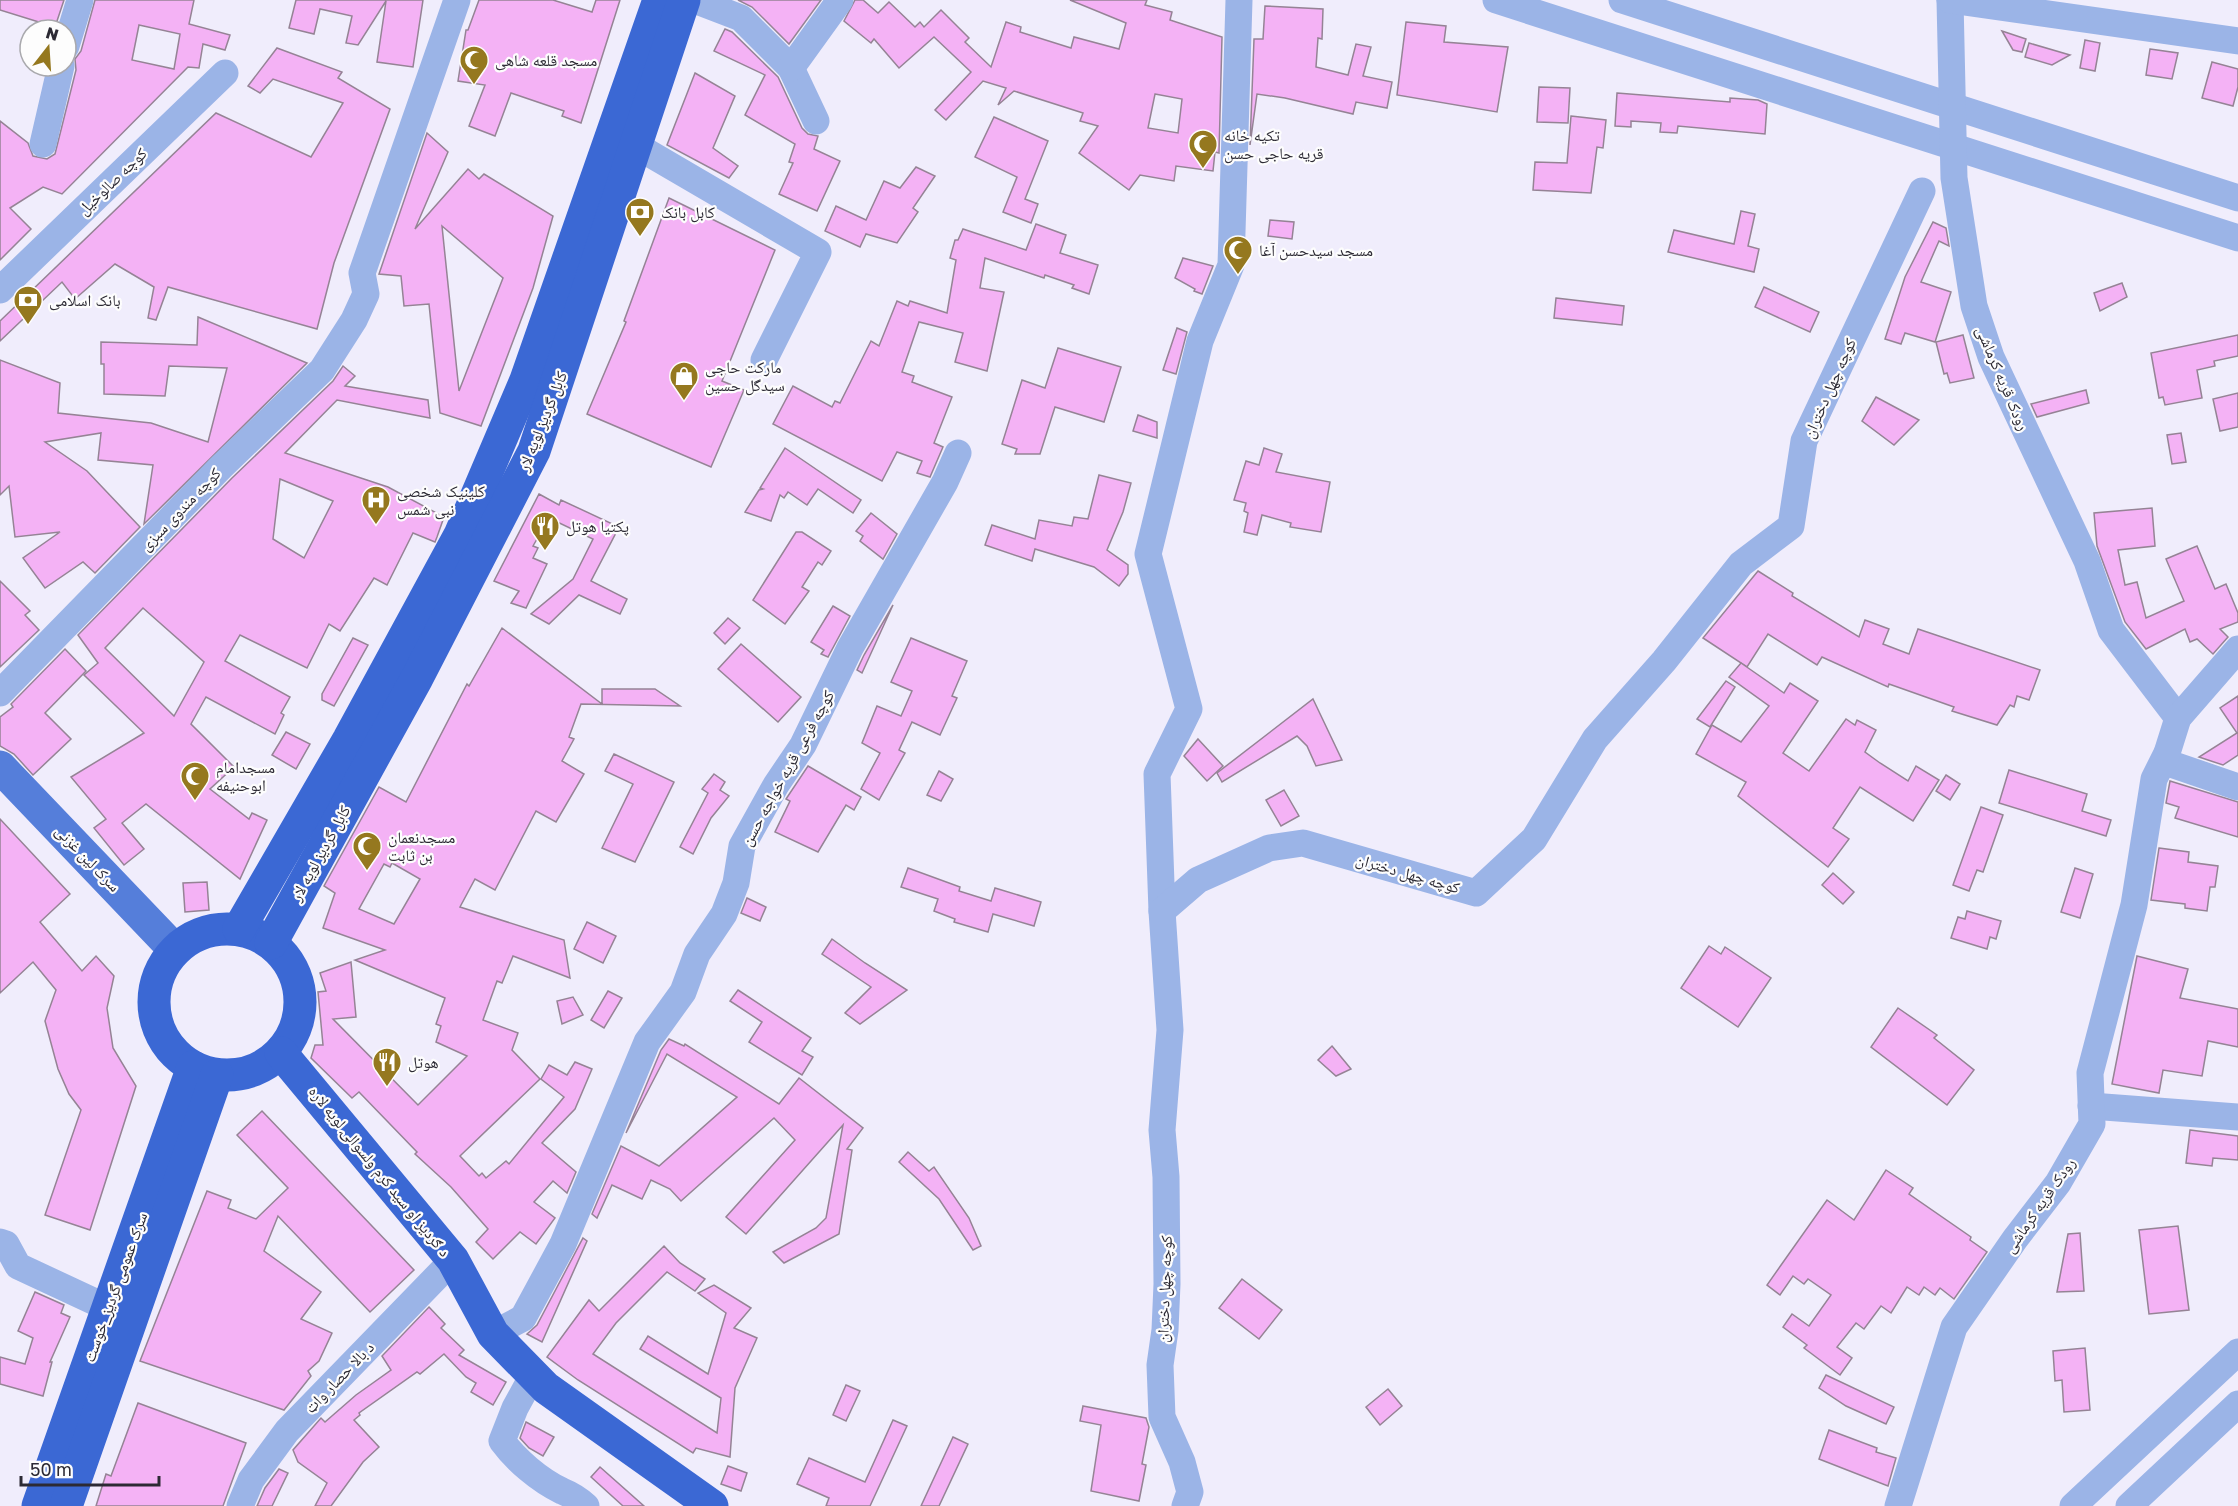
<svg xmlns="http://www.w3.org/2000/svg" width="2238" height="1506" font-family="'Golos Text','Noto Naskh Arabic',sans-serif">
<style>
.building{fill:#f4b2f5;stroke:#958395;stroke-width:1.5;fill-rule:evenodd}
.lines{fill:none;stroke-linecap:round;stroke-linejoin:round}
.minor{stroke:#9bb4e7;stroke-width:27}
.major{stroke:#557eda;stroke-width:33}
.highway{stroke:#3b68d4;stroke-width:33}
.labels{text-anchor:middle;stroke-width:4.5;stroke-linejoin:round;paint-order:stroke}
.poi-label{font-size:16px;fill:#2c2a34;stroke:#fdfdfd;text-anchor:start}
.street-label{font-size:16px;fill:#2c2a34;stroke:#fdfdfd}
</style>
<rect width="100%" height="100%" fill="#f0edfc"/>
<g class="building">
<path d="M0 0H64L55 27 0 10Z"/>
<path d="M95 0H194L189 24 230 35 225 50 203 44 199 68 188 67 62 194 43 187 10 208 31 229 0 260V121L28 143 33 156 47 159 55 154 76 70 75 59 81 51ZM139 25 180 34 174 69 132 60Z"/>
<path d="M296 0H423L413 67 377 62 386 1 358 45 346 43 352 16 320 9 314 34 289 28Z"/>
<path d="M479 0H553L592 12 596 0H620L581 123 562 116 564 111 511 93 495 136 469 126 485 85 458 81 466 30H468Z"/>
<path d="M738 0H821L789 44 752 7Z"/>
<path d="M855 0H863L878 13 889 2 915 27 920 22 924 27 941 10 969 38 965 42 991 67 1006 22 1021 27 1020 32 1071 48 1074 37 1119 49 1126 23 1070 0H1147L1145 5 1172 12 1170 20 1222 37 1219 153 1215 152 1213 171 1176 166 1174 181 1140 175 1129 190 1079 153 1098 126 1080 121 1083 113 1014 91 998 105 1006 88 983 81 946 120 935 110 971 72 934 37 899 68 874 39 871 43 844 21ZM1155 94 1182 99 1178 133 1148 128Z"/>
<path d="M1265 6 1323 9 1322 39 1318 38 1316 67 1348 75 1356 44 1371 47 1363 76 1392 82 1387 108 1356 102 1353 114 1285 98 1257 94 1250 145 1254 39H1263Z"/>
<path d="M1406 22 1446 26 1444 42 1508 47 1497 112 1397 95Z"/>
<path d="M725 29 732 32 778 77 802 128 808 134 818 136 814 149 840 161 817 211 779 194 793 163 789 162 795 144 745 115 765 75 714 51Z"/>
<path d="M2002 31 2026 39 2022 52 2013 50Z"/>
<path d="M2085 40 2100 43 2095 71 2080 68Z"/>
<path d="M2029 43 2070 55 2052 65 2025 57Z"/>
<path d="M277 48 342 72 338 78 390 109 334 263 317 329 168 287 156 320 148 318 154 287 115 264 75 299 62 282 0 341V321L216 113 311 157 343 103 273 79 260 93 248 86Z"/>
<path d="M2150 49 2178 53 2172 79 2146 75Z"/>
<path d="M2212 62 2238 69V87L2233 106 2202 98Z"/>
<path d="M695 73 735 96 713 148 738 166 729 178 667 145Z"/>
<path d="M1539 87 1570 88 1568 123 1537 122Z"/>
<path d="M1617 93 1730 102V98L1758 100 1767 104 1765 134 1678 126 1677 133 1660 132 1661 123 1631 121V127L1615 126Z"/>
<path d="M1571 116 1606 120 1603 148 1597 147 1591 193 1533 190 1535 162 1567 163Z"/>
<path d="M994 117 1048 141 1025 199 1038 204 1031 223 1003 212 1017 177 975 157Z"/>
<path d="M427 133 448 152 415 229 468 169 479 179 484 174 553 216 533 288 481 426 440 413 429 304 404 306 401 276 379 274ZM442 226 503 278 459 391Z"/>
<path d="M916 167 935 176 913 208 918 212 897 243 866 234 860 247 825 231 836 206 866 220 884 181 900 188Z"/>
<path d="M669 198 775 250 722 381 744 390 711 467 587 414 626 322 624 321Z"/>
<path d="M1741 211 1755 214 1748 246 1759 249 1754 272 1668 252 1674 230 1734 244Z"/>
<path d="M1270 220 1294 222 1292 239 1268 236Z"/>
<path d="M1933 222 1946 228 1949 246 1939 241 1921 282 1951 292 1935 342 1905 333 1901 344 1885 339 1905 277Z"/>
<path d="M1036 224 1066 235 1060 253 1098 265 1089 294 1072 288 1074 285 1045 275 1044 278 985 258 980 288 1004 292 987 371 955 362 963 333 919 322 902 372 914 376 912 382 952 397 934 443 943 447 930 477 917 473 922 461 897 452 882 481 773 424 793 386 832 407 835 401 840 403 871 341 879 346 897 301 908 306 910 301 947 313 956 260 950 258 955 240H958L963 229 1026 250Z"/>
<path d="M1183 258 1213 266 1202 294 1194 291 1195 289 1175 278Z"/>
<path d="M2122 283 2127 297 2100 311 2094 293Z"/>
<path d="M1764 287 1819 312 1810 332 1755 307Z"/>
<path d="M1556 298 1624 306 1622 325 1554 318Z"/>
<path d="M198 317 307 363 144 524 153 465 98 460 101 433 45 442 87 471 140 527 95 573 83 562 45 588 23 558 60 532 15 537 9 486 0 495V360L60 383 58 413 151 423 208 442 227 368 169 366 165 396 104 394V364H101V342L197 345Z"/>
<path d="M1177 328 1187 332 1176 374 1163 370Z"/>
<path d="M1963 335 1974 378 1950 383 1947 373 1944 374 1936 342Z"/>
<path d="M2238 335V356L2214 361 2215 366 2197 370 2202 398 2165 405 2163 397 2159 398 2151 353Z"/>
<path d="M1058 348 1121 367 1104 422 1055 407 1040 454H1015L1017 449 1002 444 1022 380 1045 388Z"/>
<path d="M343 366 355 376 345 386 428 400 430 418 337 400 285 453 388 487 444 517 437 537 435 542 413 533 387 585 374 578 340 631 329 624 307 668 240 635 225 661 290 697 281 713 284 715 275 734 206 697 191 724 234 767 210 789 249 819 252 813 267 820 240 879 146 804 122 823 144 849 124 865 94 828 106 819 71 777 144 733 84 675 98 663 78 635 232 478 333 381ZM280 479 333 501 304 558 273 539ZM143 608 204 662 174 716 105 648Z"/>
<path d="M2086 390 2089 403 2037 417 2031 404Z"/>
<path d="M2238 393V427L2220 431 2213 399Z"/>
<path d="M1876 397 1919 420 1894 445 1862 421Z"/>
<path d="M1138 415 1157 422V438L1133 431Z"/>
<path d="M2181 433 2186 462 2172 464 2167 435Z"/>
<path d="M785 448 861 500 853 513 818 489 807 505 788 492 784 498 780 495 771 521 745 512 759 490 763 489 760 488Z"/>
<path d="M1264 448 1282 454 1276 472 1330 482 1321 532 1290 527 1291 523 1262 515 1257 535 1244 532 1248 513 1244 511 1246 503 1234 500 1246 461 1259 465Z"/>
<path d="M1099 475 1131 483 1123 512 1107 550 1128 565V574L1119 586 1094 567 1035 549 1032 561 985 545 992 525 1035 539 1039 520 1072 526 1074 517 1088 519Z"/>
<path d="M539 494 559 505 561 500 619 527 591 581 627 599 620 614 579 595 549 624 531 614 573 579 593 539 549 518 533 546 538 548 533 558 547 564 526 608 511 603 519 591 494 581Z"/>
<path d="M2152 508 2155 546 2118 550 2125 585 2137 582 2146 618 2184 601 2166 559 2197 546 2215 589 2226 584 2238 613V622L2220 629 2228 637 2213 654 2197 639 2190 642 2185 629 2146 649 2125 622 2097 546 2094 513Z"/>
<path d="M871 513 897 534 883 559 860 541 863 536 856 531Z"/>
<path d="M796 532H802L831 551 822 565 818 562 802 587 809 591 785 624 753 600Z"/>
<path d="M1758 571 1793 593 1792 596 1859 637 1865 620 1889 629 1883 644 1909 654 1918 629 2040 670 2029 700 2017 696 2014 707 2010 705 1997 725 1952 711 1954 707 1889 684 1888 687 1822 657 1817 665 1768 634 1747 667 1703 638Z"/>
<path d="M0 581 30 611 25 615 39 630 0 667Z"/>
<path d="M893 605 862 673 857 670 864 655Z"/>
<path d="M833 606 850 616 828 657 821 654 824 650 811 642Z"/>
<path d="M728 618 740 628 725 644 714 633Z"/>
<path d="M502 628 602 704V689H655L680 706 581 704 569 737 574 739 562 761 584 774 556 822 536 811 495 890 475 879 460 907 564 940 570 978 513 956 502 983 497 981 483 1020 518 1033 512 1050 540 1079 460 1156 479 1176 482 1173 486 1178 506 1161 509 1164 564 1097 541 1079 549 1065 567 1075 575 1062 592 1069 575 1109 542 1143 576 1172 567 1193 553 1181 534 1202 555 1218 536 1244 520 1232 493 1259 476 1242 488 1229 451 1187 415 1154 417 1152 359 1092 352 1098 311 1058 315 1045H323L318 992 326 991 320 973 351 962 356 1017 333 1019 418 1105 467 1056 436 1042 441 1026 436 1024 445 998 355 960 385 950 323 928 335 893 324 886 379 787 406 802 467 684 469 686ZM392 863 420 879 394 924 359 909 384 864 390 867Z"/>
<path d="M353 638 368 645 334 706 322 700V694Z"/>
<path d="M911 638 967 661 952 696 957 698 940 735 912 722 899 750 905 753 879 800 861 789 880 753 862 743 877 706 901 716 912 691 891 682Z"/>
<path d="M741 644 801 697 778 722 718 669Z"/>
<path d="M65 649 86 671 45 713 71 739 33 775 14 754 0 746V717L13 707 11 704Z"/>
<path d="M1741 663 1784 693 1790 683 1818 701 1783 753 1809 771 1846 719 1855 725 1857 720 1876 730 1865 752 1880 763 1908 781 1916 766 1939 780 1913 821 1860 787 1833 828 1849 839 1828 867 1738 796 1746 782 1696 754 1712 725 1741 742 1769 706 1729 677Z"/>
<path d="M1726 681 1735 687 1710 727 1697 719Z"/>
<path d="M2238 696V755L2223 765 2199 757 2237 733 2220 708Z"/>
<path d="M1313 699 1342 760 1316 766 1307 746 1297 736 1222 782 1217 773Z"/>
<path d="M286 732 310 744 296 769 272 755Z"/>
<path d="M1198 739 1223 766 1207 781 1184 756Z"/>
<path d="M614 754 674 782 635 862 602 848 633 784 605 771Z"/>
<path d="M808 766 861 797 854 810 846 805 818 852 775 832 790 801 786 799Z"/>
<path d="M2009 770 2087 794 2082 811 2111 820 2106 836 1999 803Z"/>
<path d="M939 771 953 779 941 801 927 795Z"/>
<path d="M714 774 725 782 720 790 729 796 711 818 693 854 680 847 708 793 702 789Z"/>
<path d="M1946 775 1960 784 1950 800 1936 791Z"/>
<path d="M2170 781 2238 802V837L2175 818 2179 807 2166 803Z"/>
<path d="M1284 790 1299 816 1281 826 1266 800Z"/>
<path d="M1981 807 2003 815 1983 872 1977 870 1969 891 1953 885Z"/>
<path d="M0 819 70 894 40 922 82 971 96 956 114 976 107 1008 113 1048 136 1086 90 1230 45 1215 81 1110 69 1094 58 1069 45 1021 56 990 33 962 0 993Z"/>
<path d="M2159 848 2189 852 2188 862 2218 866 2215 887H2210L2207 911 2185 908V904L2151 900Z"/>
<path d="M908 868 960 887 959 891 991 901 995 888 1041 902 1034 926 993 914 988 932 954 922 955 919 934 911 938 899 901 887Z"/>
<path d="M2075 868 2093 874 2080 918 2061 912Z"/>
<path d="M1833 873 1854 892 1843 904 1822 885Z"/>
<path d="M207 882 209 910 185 912 183 883Z"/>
<path d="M747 898 766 907 760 921 741 913Z"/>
<path d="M1967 911 2001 921 1996 939 1990 937 1987 949 1951 938 1958 917 1965 919Z"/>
<path d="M587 922 616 936 603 963 574 949Z"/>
<path d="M832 939 865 963 907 990 860 1024 845 1013 871 987 822 954Z"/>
<path d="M1709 946 1721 954 1725 947 1771 978 1738 1027 1681 988Z"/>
<path d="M2137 956 2188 969 2180 998 2238 1009V1047L2208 1041 2202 1076 2163 1070 2159 1093 2112 1084Z"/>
<path d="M738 990 811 1038 802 1051 813 1057 802 1075 749 1042 762 1022 730 1001Z"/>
<path d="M608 991 622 998 604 1028 591 1020Z"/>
<path d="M573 997 583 1015 562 1024 557 1001Z"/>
<path d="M1898 1008 1937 1035 1934 1038 1974 1070 1947 1105 1871 1047Z"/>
<path d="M669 1039 684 1046 685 1044 779 1104 799 1078 863 1128 847 1149 852 1150 839 1234 784 1263 773 1252 816 1228 826 1218 843 1125 746 1234 726 1217 795 1140 774 1118 681 1201 670 1189 651 1180 642 1199 612 1185 597 1218 592 1214 621 1146 659 1166 737 1097 667 1054 626 1133 661 1050Z"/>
<path d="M1332 1046 1351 1069 1336 1076 1318 1060Z"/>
<path d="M262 1111 414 1270 370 1312 278 1216 264 1251 321 1292 301 1319 332 1333 319 1361 308 1371 311 1376 284 1410 140 1361 207 1191 231 1200 228 1208 256 1219 288 1188 237 1135Z"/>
<path d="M2190 1130 2238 1136V1160L2213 1158 2212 1166 2186 1163Z"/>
<path d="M908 1152 929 1171 934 1167 969 1218 981 1246 973 1250 939 1199 899 1162Z"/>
<path d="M1886 1170 1913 1188 1909 1194 1971 1237 1970 1240 1987 1252 1954 1299 1940 1288 1935 1295 1924 1287 1919 1295 1907 1287 1891 1313 1881 1306 1864 1329 1856 1323 1837 1347 1852 1358 1840 1375 1804 1348 1807 1345 1783 1327 1792 1314 1809 1326 1831 1295 1808 1279 1804 1284 1793 1276 1780 1295 1767 1285 1827 1200 1854 1220Z"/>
<path d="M2178 1226 2189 1310 2149 1314 2139 1230Z"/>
<path d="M2080 1233 2084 1291 2057 1292 2068 1234Z"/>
<path d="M583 1238 587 1241 542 1342 527 1334 537 1325Z"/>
<path d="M664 1246 680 1263 705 1279 695 1291 667 1272 616 1323 593 1354 717 1433 721 1398 640 1349 648 1336 708 1374 726 1313 698 1293 714 1285 751 1308 734 1328 757 1338 735 1388 730 1457 696 1448 693 1453 578 1380 547 1357 589 1300 599 1311Z"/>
<path d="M1242 1279 1282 1310 1259 1339 1219 1308Z"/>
<path d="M35 1292 64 1305 61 1313 70 1317 50 1362H52L43 1396 0 1384V1357L25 1364 33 1338 18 1331Z"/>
<path d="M429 1307 445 1324 441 1328 464 1350 459 1355 506 1382 493 1405 471 1392 476 1383 466 1377 444 1354 420 1374 417 1372 359 1413 360 1415 354 1420 379 1447 363 1462 331 1506H315L327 1483 298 1462 293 1450 321 1418 325 1422 356 1395 391 1370 382 1356Z"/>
<path d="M2085 1348 2090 1410 2064 1412 2062 1380 2055 1381 2053 1351Z"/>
<path d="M1826 1375 1894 1407 1886 1424 1846 1406 1819 1388Z"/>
<path d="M846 1385 860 1391 846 1421 833 1415Z"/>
<path d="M1388 1389 1402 1406 1380 1425 1366 1407Z"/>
<path d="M138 1403 246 1443 223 1506H96L106 1474 111 1476Z"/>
<path d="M1083 1406 1146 1418 1149 1427 1142 1464 1146 1465 1139 1501 1091 1491 1101 1425 1080 1421Z"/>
<path d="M893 1420 907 1426 870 1506H826L829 1498 797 1484 809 1458 865 1482Z"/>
<path d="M526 1422 554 1437 543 1456 529 1448 520 1438Z"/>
<path d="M1829 1430 1877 1448 1876 1452 1896 1458 1888 1486 1819 1459Z"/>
<path d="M953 1437 968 1444 939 1506H921Z"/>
<path d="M728 1466 747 1473 741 1491 721 1484Z"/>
<path d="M600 1467 644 1506H623L591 1477Z"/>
<path d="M279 1469 288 1473 272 1506H257L265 1488Z"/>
</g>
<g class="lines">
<g class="minor">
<path d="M694 0 741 18 791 68 816 121"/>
<path d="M1496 0 2238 238"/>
<path d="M1622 0 2238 198"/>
<path d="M1950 0 1954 178 1974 306 1991 357 2087 561 2111 630 2178 718"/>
<path d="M1950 0 2238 41"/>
<path d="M66 46 80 0"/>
<path d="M791 68 840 0"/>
<path d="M43 144 61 66"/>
<path d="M635 145 818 252 764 360"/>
<path d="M0 290 225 73"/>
<path d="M0 693 221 467 322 370 354 320 366 294 362 273 457 0"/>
<path d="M2167 753 2168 763 2238 787"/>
<path d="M1162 911 1157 774 1189 709 1148 554 1200 341 1231 265 1239 0"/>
<path d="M2091 1106 2238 1117"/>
<path d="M0 1242 6 1244 18 1266 108 1308"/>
<path d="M493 1334 523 1318 563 1244 647 1042 683 992 697 954 724 914 736 883 742 846 776 785 803 745 850 648 945 482 958 453"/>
<path d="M533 1375 515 1408 502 1441C516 1460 539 1480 562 1491 572 1495 577 1498 586 1506"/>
<path d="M240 1506 251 1480 287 1431 453 1260"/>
<path d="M1185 1506 1190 1492 1182 1462 1162 1417 1160 1365 1165 1330 1167 1284 1166 1177 1162 1130 1170 1030 1162 911 1198 880 1269 848 1303 843 1476 893 1534 839 1595 739 1664 661 1741 564 1791 526 1804 441 1922 191"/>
<path d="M1898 1506 1954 1327 2015 1239 2058 1183 2092 1124 2090 1073 2134 905 2154 779 2167 753 2178 718 2238 649"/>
<path d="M2073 1506 2238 1352"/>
<path d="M2129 1506 2238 1404"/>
</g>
<path class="major" d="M0 767 175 950"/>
<g class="highway">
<circle cx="227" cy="1002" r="73"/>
<path d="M239 929 349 739 460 535 526 380 659 0"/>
<path d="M271 943 417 678 534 451 684 0"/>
<path d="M281 1053 453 1260 493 1334 546 1388 712 1506"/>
<path d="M38 1506 193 1067"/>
<path d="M66 1506 217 1075"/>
</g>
</g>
<defs>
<g id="mosque-pin" transform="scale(1.5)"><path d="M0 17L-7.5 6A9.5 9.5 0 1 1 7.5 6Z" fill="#95781f" stroke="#fdfdfd"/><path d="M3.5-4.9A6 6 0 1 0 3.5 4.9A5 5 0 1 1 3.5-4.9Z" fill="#fff"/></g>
<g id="bank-pin" transform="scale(1.5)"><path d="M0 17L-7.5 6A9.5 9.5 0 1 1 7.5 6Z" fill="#95781f" stroke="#fdfdfd"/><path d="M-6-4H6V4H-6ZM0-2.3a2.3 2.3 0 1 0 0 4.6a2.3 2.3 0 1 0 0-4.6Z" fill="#fff"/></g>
<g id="shop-pin" transform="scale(1.5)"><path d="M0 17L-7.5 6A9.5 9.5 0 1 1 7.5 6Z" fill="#95781f" stroke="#fdfdfd"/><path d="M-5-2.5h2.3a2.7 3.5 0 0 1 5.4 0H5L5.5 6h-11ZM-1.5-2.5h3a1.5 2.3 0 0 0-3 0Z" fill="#fff"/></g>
<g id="hospital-pin" transform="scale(1.5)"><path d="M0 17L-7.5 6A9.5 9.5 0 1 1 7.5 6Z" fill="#95781f" stroke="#fdfdfd"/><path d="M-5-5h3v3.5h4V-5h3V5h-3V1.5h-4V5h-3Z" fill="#fff"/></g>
<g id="restaurant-pin" transform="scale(1.5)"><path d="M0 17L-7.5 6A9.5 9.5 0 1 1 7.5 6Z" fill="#95781f" stroke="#fdfdfd"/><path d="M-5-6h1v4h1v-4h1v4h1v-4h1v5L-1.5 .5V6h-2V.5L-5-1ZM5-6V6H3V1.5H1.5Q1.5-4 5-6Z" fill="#fff"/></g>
</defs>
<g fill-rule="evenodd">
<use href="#mosque-pin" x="474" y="60"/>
<use href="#mosque-pin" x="1203" y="144"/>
<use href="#bank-pin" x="640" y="212"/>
<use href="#mosque-pin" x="1238" y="250"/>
<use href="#bank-pin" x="28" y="300"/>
<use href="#shop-pin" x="684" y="376"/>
<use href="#hospital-pin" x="376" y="500"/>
<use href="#restaurant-pin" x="545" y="526"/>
<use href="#mosque-pin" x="195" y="776"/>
<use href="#mosque-pin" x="367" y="846"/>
<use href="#restaurant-pin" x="387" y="1062"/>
</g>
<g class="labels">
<g class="poi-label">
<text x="495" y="66">مسجد قلعه شاهی</text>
<text x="1224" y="141">تکیه خانه<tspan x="1224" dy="18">قریه حاجی حسن</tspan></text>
<text x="661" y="218">کابل بانک</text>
<text x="1259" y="256">مسجد سیدحسن آغا</text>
<text x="49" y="306">بانک اسلامی</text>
<text x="705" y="373">مارکت حاجی<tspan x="705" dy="18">سیدگل حسین</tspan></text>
<text x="397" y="497">کلینیک شخصی<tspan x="397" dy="18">نبی شمس</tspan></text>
<text x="566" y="532">پکتیا هوتل</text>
<text x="216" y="773">مسجدامام<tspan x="216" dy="18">ابوحنیفه</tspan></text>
<text x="388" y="843">مسجدنعمان<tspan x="388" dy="18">بن ثابت</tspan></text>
<text x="408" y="1068">هوتل</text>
</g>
<g class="street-label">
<text transform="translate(112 181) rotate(-44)" y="6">کوچه صالوخیل</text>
<text transform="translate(2003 378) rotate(67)" y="6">رودک قریه کرماشی</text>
<text transform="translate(1829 388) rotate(-66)" y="6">کوچه چهل دختران</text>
<text transform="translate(542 421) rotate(-68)" y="6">کابل گردیز لویه لار</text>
<text transform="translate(180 509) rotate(-46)" y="6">کوچه مندوی سبزی</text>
<text transform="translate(787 768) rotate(-61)" y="6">کوچه فرعی قریه خواجه حسن</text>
<text transform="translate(320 853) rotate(-61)" y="6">کابل گردیز لویه لار</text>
<text transform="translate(88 858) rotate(46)" y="6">سرک لین غزنی</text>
<text transform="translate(1408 873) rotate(16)" y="6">کوچه چهل دختران</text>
<text transform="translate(380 1171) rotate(51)" y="6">د ګردیز او سید کرم ولسوالۍ لویه لاره</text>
<text transform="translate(2039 1205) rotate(-55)" y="6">رودک قریه کرماشی</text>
<text transform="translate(115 1287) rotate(-70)" y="6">سرک عمومی گردیز_خوست</text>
<text transform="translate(1164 1289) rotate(-88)" y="6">کوچه چهل دختران</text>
<text transform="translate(339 1377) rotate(-46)" y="6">د بالا حصار واټ</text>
</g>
</g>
<g transform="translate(48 48) rotate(17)"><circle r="28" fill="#fdfdfd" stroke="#a9a9ad" stroke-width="1.5"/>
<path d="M0-4.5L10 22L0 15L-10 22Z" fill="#95781f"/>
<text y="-9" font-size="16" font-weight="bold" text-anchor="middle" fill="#2c2a34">N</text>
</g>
<path d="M21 1476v9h138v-9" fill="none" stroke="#2c2a34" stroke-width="3"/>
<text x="30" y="1476" font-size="18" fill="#2c2a34" stroke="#fdfdfd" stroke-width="4.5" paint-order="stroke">50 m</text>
</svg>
